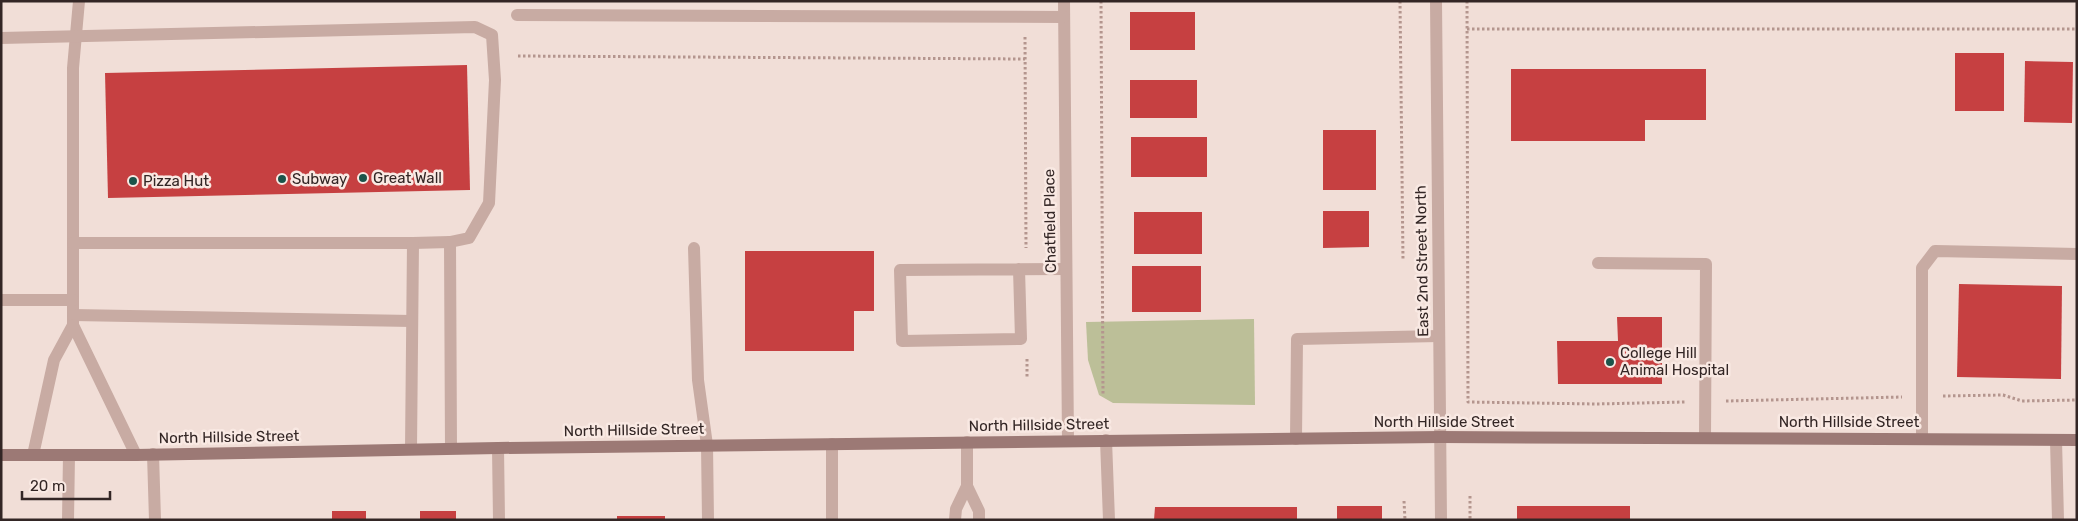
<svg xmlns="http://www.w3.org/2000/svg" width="2078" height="521" font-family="Rubik,sans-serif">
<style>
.green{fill:#bcbf98}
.building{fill:#c64041}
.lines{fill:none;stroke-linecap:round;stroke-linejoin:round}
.path{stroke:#b4958e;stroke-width:3;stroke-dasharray:2.5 2.5;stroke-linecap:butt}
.service{stroke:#c8aba3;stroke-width:12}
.minor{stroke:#c8aba3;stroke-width:12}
.tertiary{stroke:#c8aba3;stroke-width:12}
.secondary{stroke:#9c7975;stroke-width:12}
.poi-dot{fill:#1b544a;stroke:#f9e9e3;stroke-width:2}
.labels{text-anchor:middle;stroke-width:5;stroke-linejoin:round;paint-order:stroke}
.poi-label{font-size:15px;fill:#332625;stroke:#f9e9e3;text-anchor:start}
.street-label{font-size:15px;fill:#332625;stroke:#f9e9e3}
</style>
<rect width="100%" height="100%" fill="#f1ded7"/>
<path class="green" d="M1254 319 1255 405 1113 403 1099 395 1088 360 1086 322Z"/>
<g class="building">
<rect x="1130" y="12" width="65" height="38"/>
<rect x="1955" y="53" width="49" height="58"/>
<path d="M2025 61 2073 62 2072 123 2024 122Z"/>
<path d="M467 65 470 190 108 198 105 73Z"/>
<path d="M1511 69H1706V120H1645V141H1511Z"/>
<rect x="1130" y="80" width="67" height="38"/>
<rect x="1323" y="130" width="53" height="60"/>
<rect x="1131" y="137" width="76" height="40"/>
<path d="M1323 211H1369V247L1323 248Z"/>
<rect x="1134" y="212" width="68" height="42"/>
<path d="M745 251H874V311H854V351H745Z"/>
<rect x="1132" y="266" width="69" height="46"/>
<path d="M1959 284 2062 286 2061 379 1957 377Z"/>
<path d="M1617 317H1662V384H1558L1557 341H1618Z"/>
<rect x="1337" y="506" width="45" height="14"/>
<rect x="1517" y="506" width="113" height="14"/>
<path d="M1155 507H1297V520H1154Z"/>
<rect x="332" y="511" width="34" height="9"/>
<rect x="420" y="511" width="36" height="9"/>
<rect x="617" y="516" width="48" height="4"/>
</g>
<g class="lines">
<g class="path">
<path d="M1101 1 1103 394"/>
<path d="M1400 1 1403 260"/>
<path d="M1467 1 1468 402 1596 404 1685 402"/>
<path d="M1467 29H2077"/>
<path d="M1025 37 1026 248"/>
<path d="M518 56 1025 59"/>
<path d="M1027 359V378"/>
<path d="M1943 396 2003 395 2022 401 2077 400"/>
<path d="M1726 401 1902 397"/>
<path d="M1470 496V520"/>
<path d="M1404 501 1405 520"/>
</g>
<g class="service">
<path d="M79 1 73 68V325L136 455"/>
<path d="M1 38 475 27 492 35 495 80 489 203 469 238 450 242 413 243H73"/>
<path d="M450 242 451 448"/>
<path d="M694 248 698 380 707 445 708 520"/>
<path d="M1598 263 1706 264 1705 437"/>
<path d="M1019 269 1021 339 902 341 900 270 1066 269"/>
<path d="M1 300H73"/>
<path d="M73 315 412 321"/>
<path d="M1296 439 1297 339 1439 336"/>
<path d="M1922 439V268L1935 251 2077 254"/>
<path d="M1106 440 1109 520"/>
<path d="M2056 440 2058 520"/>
<path d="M967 442V486L979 511V520"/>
<path d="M832 444V520"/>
<path d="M411 449 413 243"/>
<path d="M153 454 155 520"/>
<path d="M33 455 54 360 73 325"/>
<path d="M68 520 69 455"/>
<path d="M955 520 956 509 967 486"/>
</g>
<g class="minor">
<path d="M1064 1 1068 441"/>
<path d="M517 15 1064 17"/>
<path d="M498 448 499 520"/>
</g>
<path class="tertiary" d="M1436 1 1441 520"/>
<path class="secondary" d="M1 455H136L498 448 1440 437 2077 440"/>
</g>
<g class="poi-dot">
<circle cx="363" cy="178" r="5"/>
<circle cx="282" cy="179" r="5"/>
<circle cx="133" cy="181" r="5"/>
<circle cx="1610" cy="362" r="5"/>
</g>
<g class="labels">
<g class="poi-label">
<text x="373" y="183">Great Wall</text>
<text x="292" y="184">Subway</text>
<text x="143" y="186">Pizza Hut</text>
<text x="1620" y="358">College Hill<tspan x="1620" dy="17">Animal Hospital</tspan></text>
</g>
<g class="street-label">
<text transform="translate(1050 221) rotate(-91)" y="5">Chatfield Place</text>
<text transform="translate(1422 261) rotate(-91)" y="5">East 2nd Street North</text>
<text x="1444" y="427">North Hillside Street</text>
<text x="1849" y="427">North Hillside Street</text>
<text transform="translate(1039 425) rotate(-1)" y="5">North Hillside Street</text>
<text transform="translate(634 430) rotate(-1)" y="5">North Hillside Street</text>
<text transform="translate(229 437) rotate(-1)" y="5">North Hillside Street</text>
</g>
</g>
<rect width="2078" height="521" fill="none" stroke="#332625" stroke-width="5"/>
<path d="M22 491v8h88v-8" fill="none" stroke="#332625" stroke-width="2.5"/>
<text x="30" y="491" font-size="15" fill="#332625" stroke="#f9e9e3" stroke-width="4" paint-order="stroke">20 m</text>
</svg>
